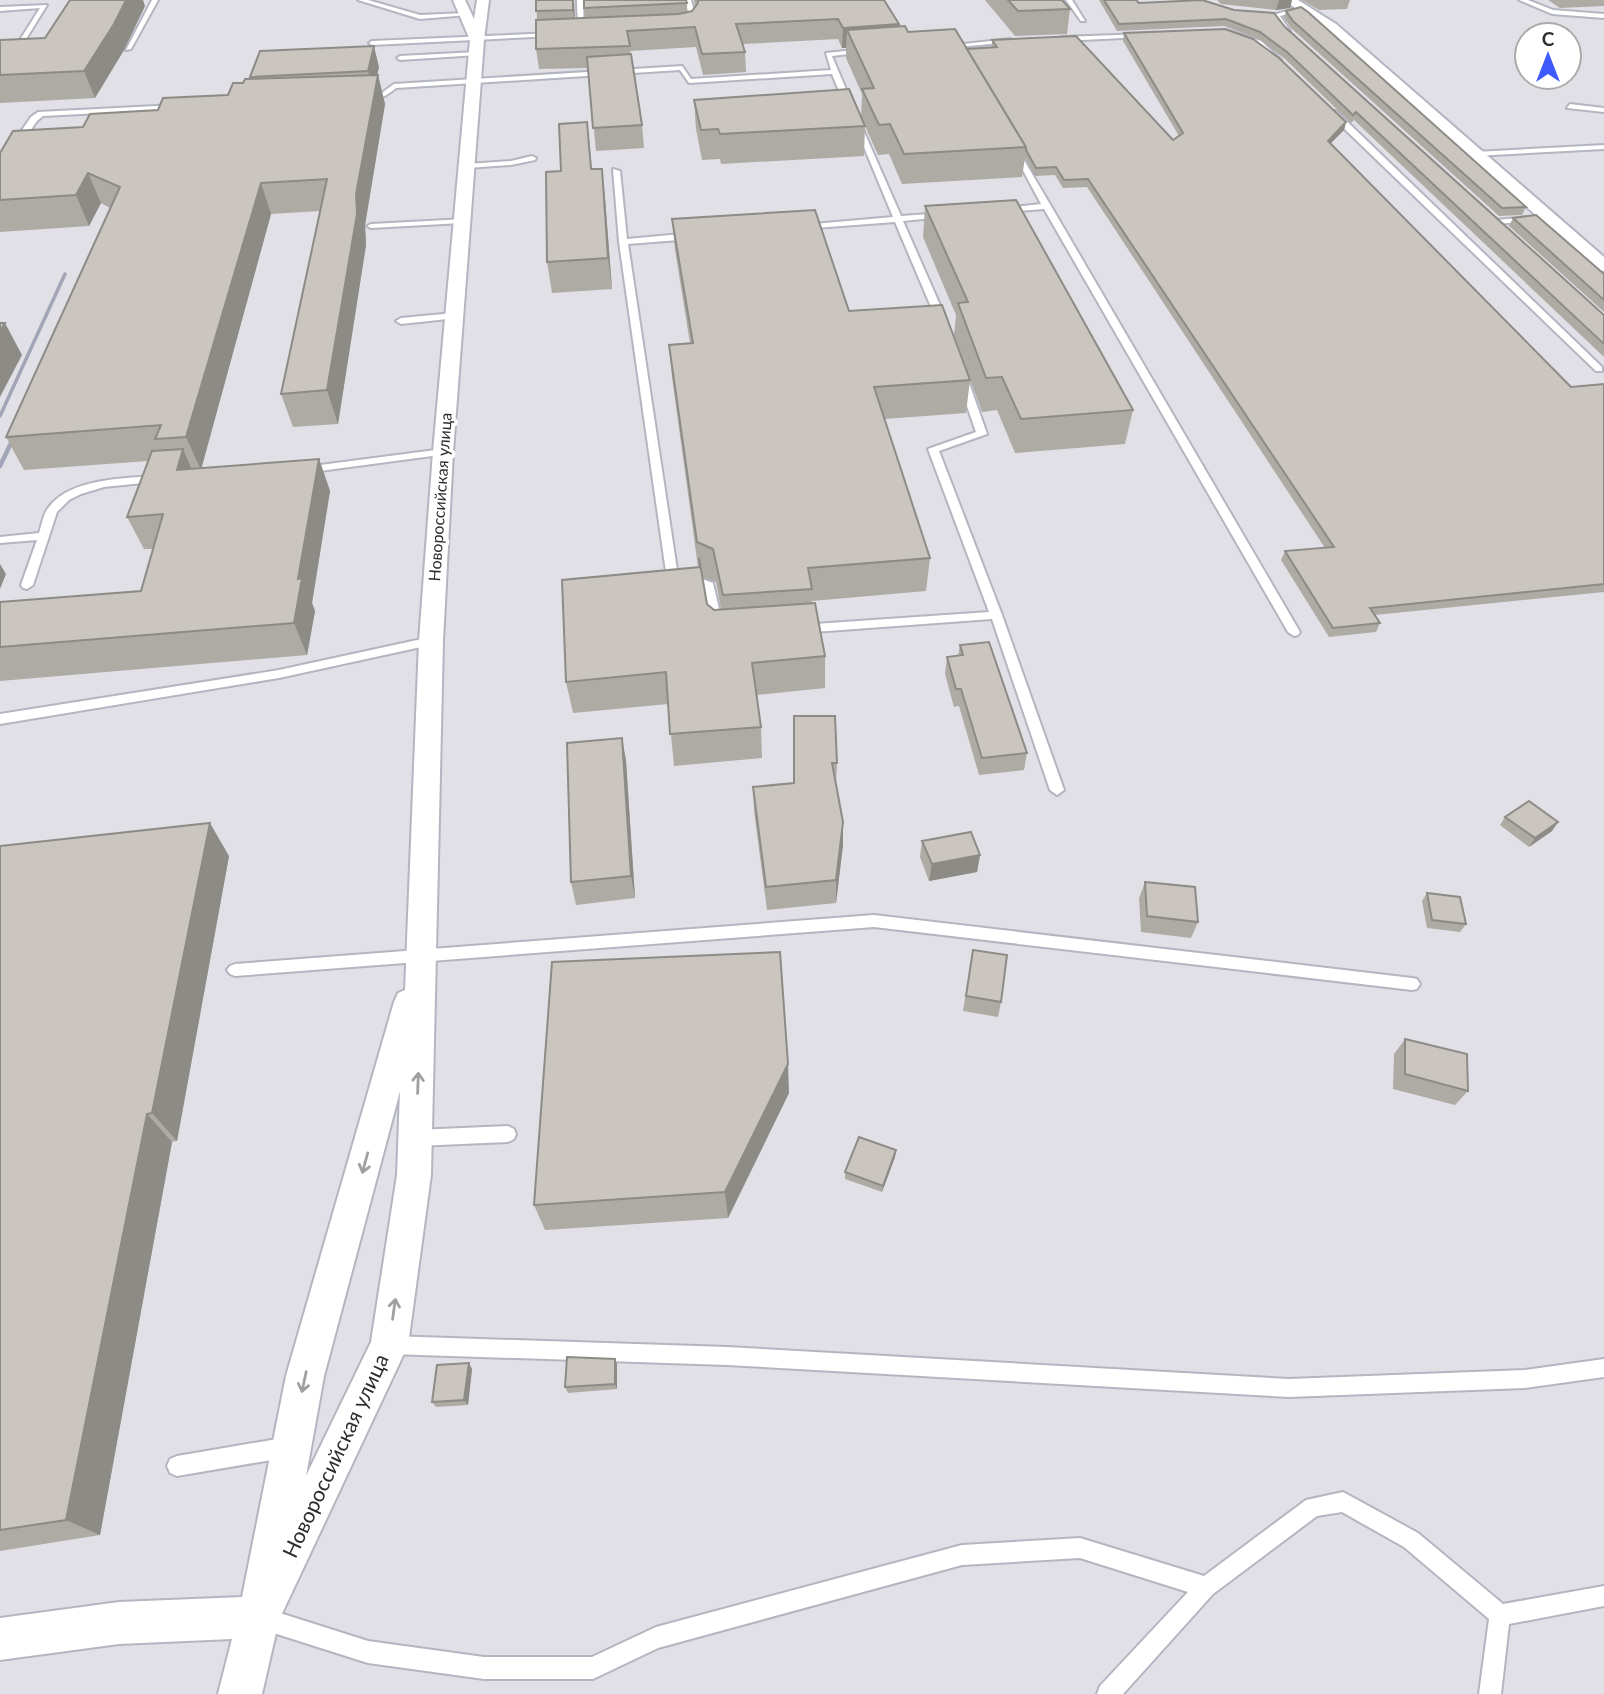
<svg xmlns="http://www.w3.org/2000/svg" width="1604" height="1694" font-family="Lato,sans-serif">
<style>
.industrial{fill:#e2e0e7;fill-rule:evenodd}
.lines{fill:none;stroke-linecap:round;stroke-linejoin:round}
.service-casing{stroke:#b3b5c1;stroke-width:4}
.minor-casing{stroke:#b3b5c1;stroke-width:4}
.service{fill:#fff;fill-rule:evenodd}
.minor{fill:#fff;fill-rule:evenodd}
.rail-far1{stroke:#a2a4b8;stroke-width:3.5}
.rail{stroke:#a2a4b8;stroke-width:4.5}
.wall{fill:#aeaaa4;fill-rule:evenodd}
.shaded-wall{fill:#8d8b86}
.building{fill:#cac6bf;stroke:#8d8b86;stroke-width:2}
.oneway{stroke:#a0a0a0}
.labels{text-anchor:middle;stroke-width:7;stroke-linejoin:round;paint-order:stroke}
.far-street-label{font-size:16px;fill:#2d2d2d;stroke:#fff}
.near-street-label{font-size:21px;fill:#2d2d2d;stroke:#fff}
</style>
<rect width="100%" height="100%" fill="#efe9e0"/>
<path class="industrial" d="M0 0H1604V1694H0ZM1527 35H1569V77H1527Z"/>
<g class="lines">
<g class="service-casing">
<g id="service">
<path d="M152 0H158L131 49 126 50Z"/>
<path d="M358 0H368L420 15 465 13 468 15 420 19Z"/>
<path d="M577 0H583L584 33 581 35 578 33Z"/>
<path d="M685 0H691L697 23 693 27 688 26 691 23Z"/>
<path d="M1066 0H1072L1085 21H1081Z"/>
<path d="M1519 0H1528L1553 10 1604 14V18L1552 14Z"/>
<path d="M47 5 12 62 0 63V59H8L40 8 0 11V7Z"/>
<path d="M1301 7 1303 10 1280 16 1290 31 1285 32 1273 15Z"/>
<path d="M1226 30 1261 41 1281 60 1276 61 1257 43 1224 33Z"/>
<path d="M553 33 555 36 372 45 369 43 372 41Z"/>
<path d="M1145 34 1143 37 1062 41 1059 39 1062 37Z"/>
<path d="M1010 39 1012 42 947 48 944 46Z"/>
<path d="M864 49 866 52 832 56 853 106 849 108 845 106 832 74 689 83 680 70 396 88C385 97 374 104 360 98L379 95 394 84 682 66 691 79 831 70 826 53Z"/>
<path d="M476 52 478 55 400 60 397 58 400 56Z"/>
<path d="M1570 104 1604 108V112L1567 108Z"/>
<path d="M176 105 179 109 43 116 37 121 3 170H0V162L31 117 38 112Z"/>
<path d="M1330 111H1336L1602 367V371H1596L1330 115Z"/>
<path d="M854 123 861 125 901 216 943 213 947 215 943 217 903 221 947 321 945 323 937 321 895 222 802 229 798 227 802 225 893 217Z"/>
<path d="M1604 145V149L1475 156 1471 154 1475 152Z"/>
<path d="M1011 148 1018 150 1051 206 1300 632 1298 635 1294 636 1288 632 1044 209 1005 212 1001 210 1005 208 1041 204Z"/>
<path d="M532 156 536 158 535 160 511 165 467 168 463 166 467 164 511 161Z"/>
<path d="M613 169 620 171 627 239 692 233 696 236 692 239 628 244 677 570 713 583 723 626 717 630 711 626 704 588 666 572 619 242Z"/>
<path d="M1529 217H1532V221L1496 224 1492 222 1496 220Z"/>
<path d="M465 219V223H462L371 228 367 226 371 224Z"/>
<path d="M454 313 459 316 457 318 401 324 396 321 401 318Z"/>
<path d="M960 378 968 380 987 434 939 451 1002 615 1064 790 1057 795 1050 790 992 619 800 633 794 629 800 625 989 612 928 449 976 432 958 380Z"/>
<path d="M443 449 447 450V454L305 473 300 470 305 467Z"/>
<path d="M159 476 163 477V481L104 487 81 494 69 500 57 512 33 585 27 589 23 588 21 585 37 540 0 543V537L39 533C42 524 43 514 49 507 70 478 127 478 159 476Z"/>
<path d="M431 637 435 638 437 641 435 644 279 678 0 724V714L279 670Z"/>
<path d="M874 915 1412 978 1417 979 1420 984 1417 989 1412 990 874 927 235 976 230 974 227 970 230 966 235 964Z"/>
<path d="M508 1126 514 1129 516 1134 514 1139 508 1142 416 1146 410 1143 408 1138 410 1133 416 1130Z"/>
<path d="M390 1336 727 1347 1289 1379 1525 1370 1604 1359V1377L1525 1388 1289 1397 727 1365 390 1354 383 1352 381 1345 383 1338Z"/>
<path d="M289 1437 296 1440 299 1447 296 1454 289 1457 177 1476 170 1473 167 1466 170 1459 177 1456Z"/>
<path d="M1343 1492 1418 1533 1503 1604 1604 1586V1606L1509 1624 1501 1694H1479L1489 1619 1404 1547 1342 1512 1317 1516 1213 1594 1123 1694H1097L1100 1686 1188 1592 1080 1558 962 1565 658 1648 593 1679H484L368 1663 261 1629 254 1625 250 1618 254 1611 261 1607 368 1641 484 1657H592L656 1627 962 1545 1080 1538 1204 1576 1306 1500Z"/>
</g>
</g>
<g class="minor-casing">
<g id="minor">
<path d="M453 0H465L474 19 477 0H489L484 40 453 452 443 641 431 1175 408 1345 279 1620 262 1694H218L232 1639 119 1644 0 1660V1618L119 1602 242 1597 286 1376 394 1002 398 993 405 990 419 641 433 452 470 40ZM400 1091 397 1175 371 1342 306 1476 324 1376Z"/>
<path d="M1284 0H1298L1336 24 1604 257V271L1598 270 1326 30Z"/>
</g>
</g>
<use href="#service" class="service"/>
<use href="#minor" class="minor"/>
<g class="rail-far1">
<path d="M0 416 65 274"/>
<path d="M11 442 18 428"/>
</g>
<path class="rail" d="M0 466 12 441"/>
</g>
<g class="wall">
<path d="M536 0H574L575 18H585L584 8 687 3V12L692 11 695 7 694 0H884L899 24V26L908 32 967 49 992 48V40L1173 140 1179 136 1123 41 1124 33 1346 122 1344 130 1330 144 1571 387 1604 384V592L1375 615 1380 623 1376 632 1329 637 1281 560 1285 551 1325 548 1087 187 1063 188 1055 175 1035 176 1025 158 1022 177 902 184 889 154 878 155 865 126 864 156 721 164 720 159 702 160 696 129 694 100 861 118 862 94 846 58V48H842L838 39 743 44 745 52 746 72 703 75 696 47 630 51 642 125 644 148 596 151 588 68 539 69 536 49 537 20Z"/>
<path d="M985 0H1062L1070 9 1067 34 1015 36Z"/>
<path d="M1099 0H1136L1139 3 1285 27 1604 315V357L1354 120 1351 123 1285 59 1259 39 1224 26 1117 31Z"/>
<path d="M1217 0H1292L1290 8 1276 10 1221 4Z"/>
<path d="M1302 0H1350L1347 9 1319 10Z"/>
<path d="M1548 0H1604V6L1560 8Z"/>
<path d="M145 6 124 50 95 98 0 103V40L45 38Z"/>
<path d="M1286 11 1526 207 1522 215 1499 216 1291 28 1284 18Z"/>
<path d="M379 67 377 75H378L385 104 365 225 366 245 338 424 293 427 281 394 320 211 271 214 201 468 319 459 330 491 312 603 315 611 307 655 0 681V602L141 591 153 549H144L127 517 148 461 24 470 6 437 110 208 101 203 89 226 0 232V153L83 127 228 95 243 83 251 79 250 77Z"/>
<path d="M587 122 592 169 605 198 612 289 552 293 547 262 561 171Z"/>
<path d="M925 206 1133 410 1125 444 1015 453 997 410 982 412 954 335 956 315 923 237Z"/>
<path d="M1513 218 1604 274V312L1509 226Z"/>
<path d="M672 219 849 311 970 380 966 413 884 419 930 558 926 591 812 601 825 656V688L756 695 761 727 762 758 674 766 668 704 573 713 566 682 698 567 672 377 669 345 690 343 675 250ZM702 577 716 582 721 609 714 610 707 604Z"/>
<path d="M960 645 1027 753 1024 770 979 775 959 706 954 707 945 674 947 657 958 656Z"/>
<path d="M794 716 837 763 836 784 843 822V845L836 903 767 910 754 811 753 787 794 783Z"/>
<path d="M622 738 626 761 635 898 576 905 571 882Z"/>
<path d="M1505 817 1558 822 1552 831 1529 847 1500 825Z"/>
<path d="M922 841 980 855 977 872 929 881 920 857Z"/>
<path d="M0 846 229 856 177 1141 172 1142 100 1535 0 1551Z"/>
<path d="M1145 882 1198 922 1191 938 1141 932 1139 898Z"/>
<path d="M1427 893 1466 924 1460 932 1427 928 1422 901Z"/>
<path d="M973 950 1001 1002 998 1017 963 1011Z"/>
<path d="M1405 1039 1468 1091 1455 1105 1393 1089 1394 1054Z"/>
<path d="M789 1093 728 1218 545 1230 534 1205Z"/>
<path d="M895 1157 882 1192 845 1179V1172Z"/>
<path d="M617 1364V1389L568 1393 565 1387Z"/>
<path d="M472 1369 468 1405 436 1407 432 1402Z"/>
</g>
<g class="shaded-wall">
<path d="M126 0H143L145 6 124 50 95 98 84 71Z"/>
<path d="M573 0H574L575 29 573 10Z"/>
<path d="M1279 0H1292L1290 8 1276 10Z"/>
<path d="M899 24 898 44 847 30 846 48H842L843 28Z"/>
<path d="M374 46 379 67 373 93 368 71Z"/>
<path d="M378 75 385 104 365 225 366 245 338 424 327 390 356 194Z"/>
<path d="M1346 122 1344 130 1325 149 1328 141Z"/>
<path d="M602 169 605 198 612 289 608 258Z"/>
<path d="M88 173 101 203 89 226 76 195Z"/>
<path d="M261 183 271 214 201 470 186 437Z"/>
<path d="M5 323 22 355 0 397V331Z"/>
<path d="M183 449 197 482 177 470Z"/>
<path d="M319 459 330 491 312 603 315 611 307 655 294 623 298 579Z"/>
<path d="M0 564 6 574 0 589Z"/>
<path d="M622 738 626 761 635 898 631 876Z"/>
<path d="M843 822V845L836 903V880Z"/>
<path d="M1558 822 1552 831 1529 847 1535 838Z"/>
<path d="M210 823 229 856 177 1141 152 1113Z"/>
<path d="M980 855 977 872 929 881 932 864Z"/>
<path d="M788 1064 789 1093 728 1218 725 1192Z"/>
<path d="M147 1114 172 1142 100 1535 66 1520Z"/>
<path d="M896 1150 895 1157 882 1192 883 1186Z"/>
<path d="M615 1359 617 1364V1389L615 1384Z"/>
<path d="M469 1363 472 1369 468 1405 464 1400Z"/>
</g>
<g class="building">
<path d="M70 0H126L114 24 84 71 0 75V40L45 38Z"/>
<path d="M536 0H573V10L536 11Z"/>
<path d="M584 0H686L687 3 584 8Z"/>
<path d="M698 0H884L899 24 843 28 838 19 736 24 745 52 702 54 695 27 627 31 630 46 536 49V20L679 14 692 11 698 3Z"/>
<path d="M1008 0H1062L1070 9 1018 11Z"/>
<path d="M1104 0H1136L1139 3 1202 0 1234 10 1274 13 1285 27 1604 315V344L1356 112 1353 115 1287 52 1260 32 1226 19 1119 24Z"/>
<path d="M1301 7 1308 12 1526 207 1502 208 1293 21 1286 11Z"/>
<path d="M905 26 908 32 955 29 1026 147 904 154 890 124 879 125 862 89 874 88 847 30Z"/>
<path d="M1225 29 1253 39 1279 58 1346 122 1328 141 1571 387 1604 384V584L1370 608 1380 623 1333 628 1285 551 1334 547 1088 179 1064 180 1056 167 1036 168 1026 150V147L967 49 997 47 992 40 1076 36 1173 140 1183 133 1124 33Z"/>
<path d="M374 46 368 71 250 77 260 51Z"/>
<path d="M631 54 642 125 593 128 587 57Z"/>
<path d="M378 75 356 194 357 214 327 390 281 394 327 179 261 183 186 437 155 439 161 425 6 437 120 187 88 173 76 195 0 200V153L13 131 83 127 90 114 158 110 163 98 228 95 233 83H243L245 79Z"/>
<path d="M849 89 865 126 720 134 718 129 701 130 694 100Z"/>
<path d="M587 122 591 169H602L608 258 547 262 546 172 561 171 559 124Z"/>
<path d="M1016 200 1133 410 1021 419 1002 377 986 378 958 303 968 302 925 206Z"/>
<path d="M815 210 849 311 942 305 970 380 874 387 930 558 808 568 812 589 723 595 713 549 697 542 669 345 693 343 672 219Z"/>
<path d="M1536 215 1604 274V300L1513 218Z"/>
<path d="M0 323H5L0 331Z"/>
<path d="M183 449 177 470 319 459 298 579 302 578 294 623 0 647V602L141 591 163 514 127 517 152 451Z"/>
<path d="M699 558 707 604 714 610 815 603 825 656 752 663 761 727 670 734 666 672 566 682 562 580 700 567Z"/>
<path d="M989 642 1027 753 982 758 961 689H956L947 657 963 655 960 645Z"/>
<path d="M794 716H835L837 763H832L843 822 836 880 766 887 753 787 794 783Z"/>
<path d="M622 738 631 876 571 882 567 743Z"/>
<path d="M1529 801 1558 822 1535 838 1505 817Z"/>
<path d="M210 823 152 1113 147 1114 66 1520 0 1530V846Z"/>
<path d="M971 832 980 855 932 864 922 841Z"/>
<path d="M1145 882 1195 887 1198 922 1147 916Z"/>
<path d="M1427 893 1460 897 1466 924 1432 920Z"/>
<path d="M973 950 1007 955 1001 1002 966 996Z"/>
<path d="M780 952 788 1064 725 1192 534 1205 552 962Z"/>
<path d="M1405 1039 1467 1054 1468 1091 1405 1074Z"/>
<path d="M859 1137 896 1150 883 1186 845 1172Z"/>
<path d="M567 1357 615 1359V1384L565 1387Z"/>
<path d="M469 1363 464 1400 432 1402 437 1365Z"/>
</g>
<defs><path id="oneway-shaft" d="M-6 0H5M1.5-3L5.5 0L1.5 3" fill="none" stroke-width="1.6" stroke-linecap="round" stroke-linejoin="round" transform="scale(1.75)"/></defs>
<g class="oneway">
<use href="#oneway-shaft" transform="translate(418 1083) rotate(-88)"/>
<use href="#oneway-shaft" transform="translate(365 1163) rotate(105)"/>
<use href="#oneway-shaft" transform="translate(394 1309) rotate(-82)"/>
<use href="#oneway-shaft" transform="translate(304 1382) rotate(102)"/>
</g>
<g class="labels">
<g class="far-street-label">
<text transform="translate(440 497) rotate(-86)" y="6">Новороссийская улица</text>
</g>
<g class="near-street-label">
<text transform="translate(336 1456) rotate(-65)" y="7">Новороссийская улица</text>
</g>
</g>
<g transform="translate(1548 56)"><circle r="33" fill="#ffffff" stroke="#ababab" stroke-width="2"/>
<path d="M0-5L12 26L0 18L-12 26Z" fill="#3e59fd"/>
<text y="-10" font-size="19" font-weight="bold" text-anchor="middle" fill="#2d2d2d">С</text>
</g>
</svg>
